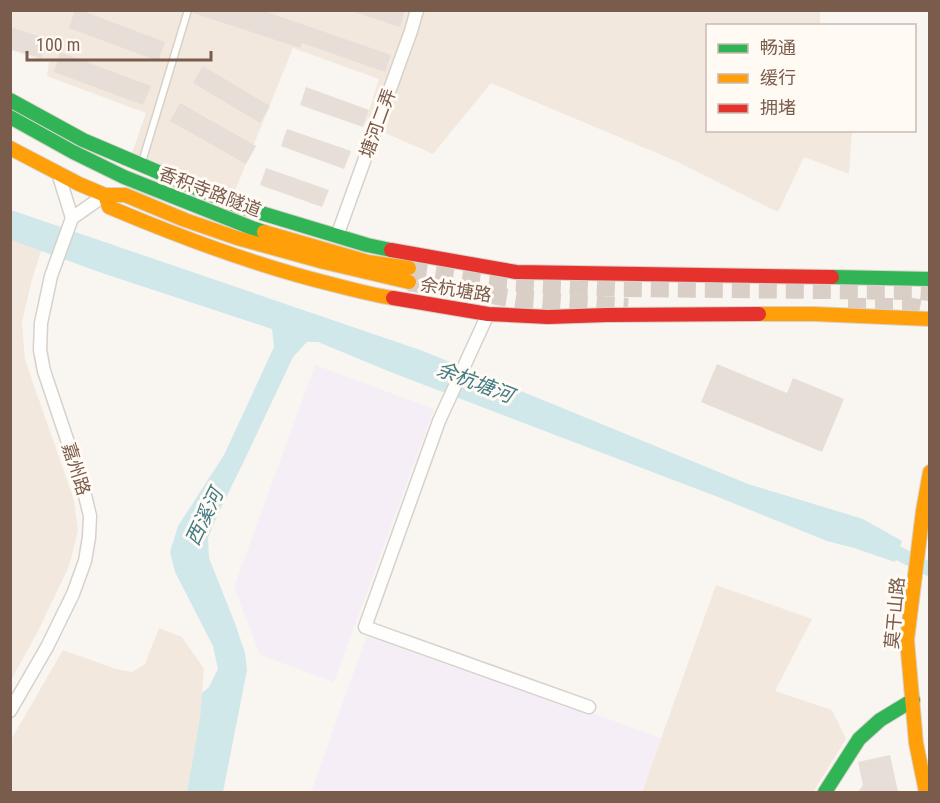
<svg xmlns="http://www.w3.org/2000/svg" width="940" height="803" font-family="'Roboto Condensed','Noto Sans SC',sans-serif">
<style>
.residential{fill:#f2e8de}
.education{fill:#f6eef6}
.water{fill:#d0e8ea}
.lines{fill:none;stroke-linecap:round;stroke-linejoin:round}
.canal{stroke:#d0e8ea;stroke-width:14}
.building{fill:#e6ded7}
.secondary-tunnel{stroke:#d9cfc7;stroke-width:18;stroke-dasharray:18 9;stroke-linecap:butt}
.lane-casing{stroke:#d7d1cb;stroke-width:9}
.street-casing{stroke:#d7d1cb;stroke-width:15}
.fast-casing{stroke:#d9d2cb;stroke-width:16}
.slow-casing{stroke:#d9d2cb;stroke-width:16}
.jam-casing{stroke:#d9d2cb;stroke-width:16}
.lane{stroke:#fefefd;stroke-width:6}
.street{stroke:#fefefd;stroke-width:12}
.fast{stroke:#30b455;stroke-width:14}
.slow{stroke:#ff9f0a;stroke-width:14}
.jam{stroke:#e5322d;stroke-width:14}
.labels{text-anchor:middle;stroke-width:6;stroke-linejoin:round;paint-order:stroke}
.street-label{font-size:18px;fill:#7a5c4d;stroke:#fffaf3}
.water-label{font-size:20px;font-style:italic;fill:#437c86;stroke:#fffaf3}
</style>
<rect width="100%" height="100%" fill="#f9f5f0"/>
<g class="residential">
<path d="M10 11H820V25L708 26V130L852 131 849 174 804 157 778 212 678 162 491 83 433 154 365 124 379 79 293 48 232 198 132 153 146 113 47 76 49 62 11 50Z"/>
<path d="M11 231 44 242 32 279 22 322 25 360 74 500 78 531 69 566 38 631 11 680Z"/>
<path d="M716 585 812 619 775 691 832 710 846 739 813 792H642Z"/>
<path d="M159 628 182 637 204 669 200 717 187 792H11V740L63 650 116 669 132 672 145 664Z"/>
</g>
<g class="education">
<path d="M315 365 434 409 334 682 260 655 234 587Z"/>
<path d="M368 632 661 738 642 792H311Z"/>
</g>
<path class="water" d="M11 210 423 351 748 484 863 519 902 541 895 562 854 548 827 541 718 497 393 373 318 342H307L293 357 244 461 217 516 208 538 209 558 236 626 245 653 247 670 223 792H187L200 717 202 693 209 687 218 669 213 646 175 572 170 552 178 526 224 455 274 347 272 329 102 273 11 240Z"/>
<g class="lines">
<path class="canal" d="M884 546 929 569"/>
</g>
<g class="building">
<path d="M75 10H80L165 42 158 61 69 28Z"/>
<path d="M193 10H261L391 55 385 72 302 43 300 48 193 13Z"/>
<path d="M355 10H405L400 27 355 12Z"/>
<path d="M10 27 47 39 41 58 10 49Z"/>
<path d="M60 52 151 86 143 105 54 72Z"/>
<path d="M203 66 270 106 260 123 193 83Z"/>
<path d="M306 87 369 110 363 127 300 105Z"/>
<path d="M180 103 256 146 246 164 170 121Z"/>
<path d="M287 129 351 151 344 169 281 146Z"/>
<path d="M266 168 329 190 322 207 260 185Z"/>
<path d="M717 364 787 393 793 378 844 399 822 452 701 402Z"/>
<path d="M890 755 898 792H858L863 785 858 762Z"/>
</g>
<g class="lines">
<g class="secondary-tunnel">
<path d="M409 268 507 282 620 288 921 291 930 292"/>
<path d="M409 282 516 299 628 307"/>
<path d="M848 307H913L930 310"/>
</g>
<g class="lane-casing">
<path id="lane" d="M142 162 188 10"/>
</g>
<g class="street-casing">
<g id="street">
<path d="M58 173 72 218"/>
<path d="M337 236 411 31 417 10"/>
<path d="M488 314 439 421 365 627 589 707"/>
<path d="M10 711 47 647 73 594 85 561 89 537 90 516 83 487 44 371 40 350 41 323 51 276 72 218 105 195"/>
</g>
</g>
<g class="fast-casing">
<g id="fast">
<path d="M10 100 83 140 238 206 367 245 391 250"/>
<path d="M10 117 73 152 124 177 252 228 264 232"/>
<path d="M832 277 930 279"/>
<path d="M825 792 859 739 880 720 913 700"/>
</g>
</g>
<g class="slow-casing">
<g id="slow">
<path d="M10 148 79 184 105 195 109 207C182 238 257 266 335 285 354 290 373 295 393 298"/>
<path d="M105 195H125L185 220 237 238 324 262 409 282"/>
<path d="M264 232 368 262 409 268"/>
<path d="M759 314H814L930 319"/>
<path d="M926 792 916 743 907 640 923 511 930 472"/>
</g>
</g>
<g class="jam-casing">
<g id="jam">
<path d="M391 250 516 272 832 277"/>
<path d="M393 298 488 314 548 317 607 315 759 314"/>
</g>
</g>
<use href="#lane" class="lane"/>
<use href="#street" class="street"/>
<use href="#fast" class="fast"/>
<use href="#slow" class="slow"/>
<use href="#jam" class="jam"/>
</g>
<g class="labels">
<g class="street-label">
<text transform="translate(378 123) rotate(-70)" y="6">塘河二弄</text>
<text transform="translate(210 192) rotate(21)" y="6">香积寺路隧道</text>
<text transform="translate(456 290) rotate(9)" y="6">余杭塘路</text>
<text transform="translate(76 469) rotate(72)" y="6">嘉州路</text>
<text transform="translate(895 613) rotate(-85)" y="6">莫干山路</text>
</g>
<g class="water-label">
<text transform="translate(475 382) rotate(21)" y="7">余杭塘河</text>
<text transform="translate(204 517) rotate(-64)" y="7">西溪河</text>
</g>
</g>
<rect width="940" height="803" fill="none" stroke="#7a5c4d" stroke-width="24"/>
<rect x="706" y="24" width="210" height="108" fill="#fffaf3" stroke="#cabbb1" stroke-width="1.5"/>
<rect x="718" y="44" width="30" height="9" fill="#30b455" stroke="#cabbb1" stroke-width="1.5"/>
<text x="760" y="54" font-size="18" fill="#7a5c4d">畅通</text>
<rect x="718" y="74" width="30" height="9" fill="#ff9f0a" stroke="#cabbb1" stroke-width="1.5"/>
<text x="760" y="84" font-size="18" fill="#7a5c4d">缓行</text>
<rect x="718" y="104" width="30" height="9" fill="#e5322d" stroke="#cabbb1" stroke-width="1.5"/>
<text x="760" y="114" font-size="18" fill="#7a5c4d">拥堵</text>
<path d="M27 51v9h184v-9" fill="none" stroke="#7a5c4d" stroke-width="3"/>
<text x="36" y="51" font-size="18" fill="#7a5c4d" stroke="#fffaf3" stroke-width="4.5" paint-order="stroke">100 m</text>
</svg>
